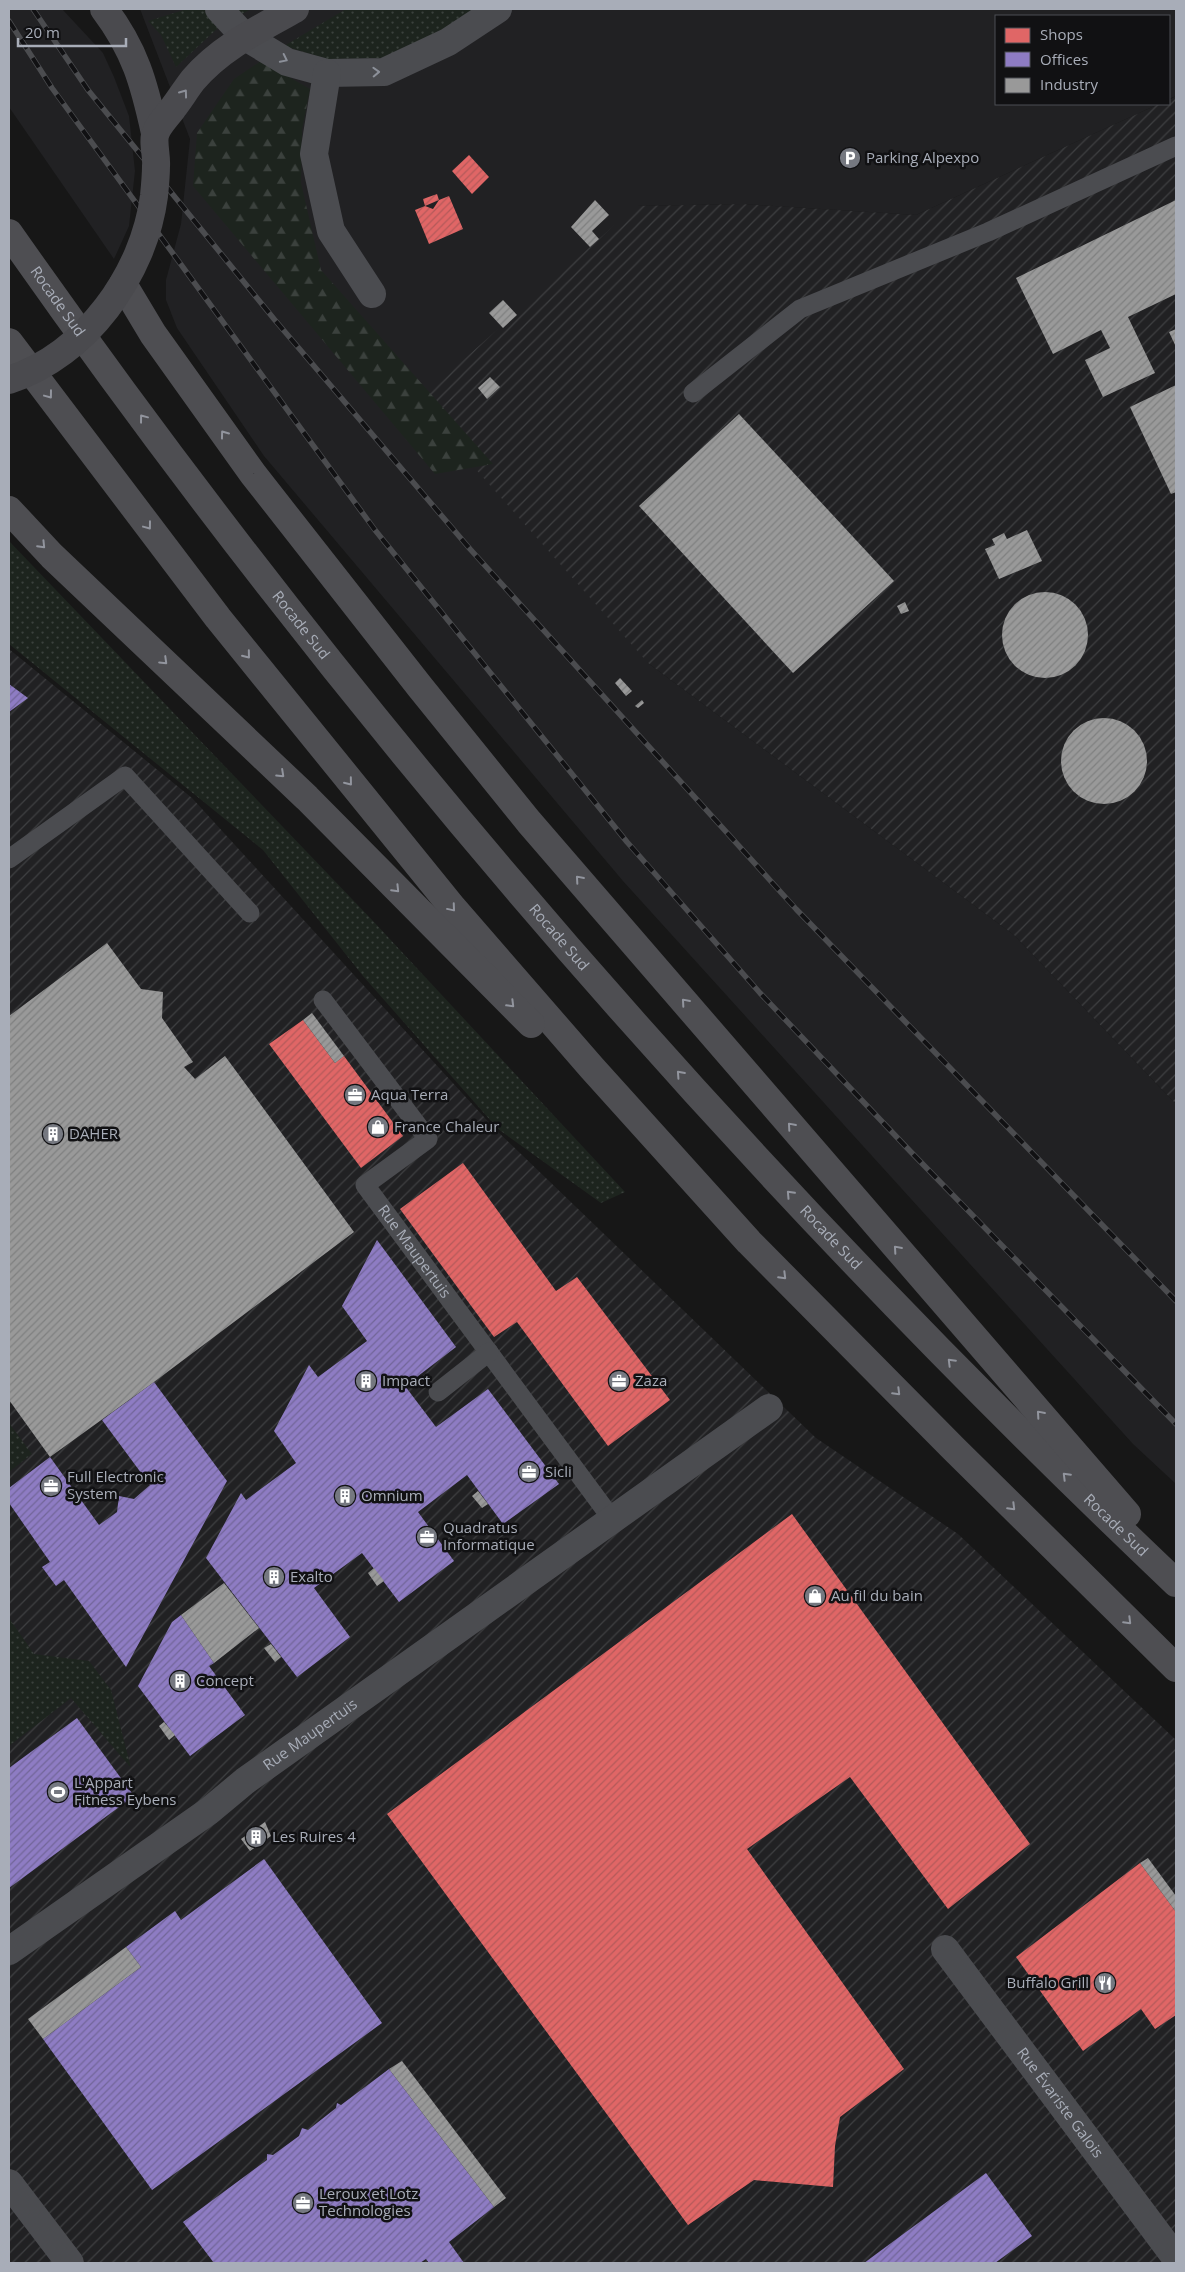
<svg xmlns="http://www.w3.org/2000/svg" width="1185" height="2272" font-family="'Open Sans',sans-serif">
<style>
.built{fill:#212123}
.industrial{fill:url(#industrial-furrows)}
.grass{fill:url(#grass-dots)}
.forest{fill:url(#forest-firs)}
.shops{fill:url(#shops-hatch)}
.offices{fill:url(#offices-hatch)}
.industry{fill:url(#industry-hatch)}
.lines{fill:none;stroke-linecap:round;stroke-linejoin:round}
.service{stroke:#4b4c50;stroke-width:19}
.minor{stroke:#4b4c50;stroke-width:28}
.secondary{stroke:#4a4a4e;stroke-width:28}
.trunk{stroke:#4e4e52;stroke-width:28}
.rail-casing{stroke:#4b4c4f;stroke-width:5.5}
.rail{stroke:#111113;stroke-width:4;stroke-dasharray:11;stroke-linecap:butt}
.secondary-bridge{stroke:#4a4a4e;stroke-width:28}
.oneway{stroke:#8c9099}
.oneway2{stroke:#8c8f98}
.oneway3{stroke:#92959e}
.labels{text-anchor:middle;stroke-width:5;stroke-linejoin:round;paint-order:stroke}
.poi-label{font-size:15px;fill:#a8adb8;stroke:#111113;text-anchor:start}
.street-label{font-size:15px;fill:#a8adb8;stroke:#111113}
</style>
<defs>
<pattern id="industrial-furrows" width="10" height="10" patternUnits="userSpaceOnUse" patternTransform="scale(1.25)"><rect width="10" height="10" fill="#212123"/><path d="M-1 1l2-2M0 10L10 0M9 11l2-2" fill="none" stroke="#3e3f41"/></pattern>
<pattern id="grass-dots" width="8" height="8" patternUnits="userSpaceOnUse" patternTransform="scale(1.25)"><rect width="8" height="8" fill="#1d241e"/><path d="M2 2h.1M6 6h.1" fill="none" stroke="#3b413d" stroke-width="1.8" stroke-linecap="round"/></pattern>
<pattern id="forest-firs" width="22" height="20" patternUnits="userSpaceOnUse" patternTransform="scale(1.25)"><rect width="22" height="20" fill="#1d241e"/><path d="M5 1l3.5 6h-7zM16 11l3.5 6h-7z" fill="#3b413d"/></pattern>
<pattern id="shops-hatch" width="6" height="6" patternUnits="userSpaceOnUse" patternTransform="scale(1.25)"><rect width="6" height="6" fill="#e06666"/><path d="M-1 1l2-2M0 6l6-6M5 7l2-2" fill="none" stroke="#b45a5a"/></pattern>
<pattern id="offices-hatch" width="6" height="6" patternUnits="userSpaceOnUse" patternTransform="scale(1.25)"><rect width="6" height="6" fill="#8e7cc3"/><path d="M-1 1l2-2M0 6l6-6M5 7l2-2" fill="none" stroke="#726699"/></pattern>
<pattern id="industry-hatch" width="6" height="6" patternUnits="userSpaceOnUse" patternTransform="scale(1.25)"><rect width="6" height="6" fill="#999"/><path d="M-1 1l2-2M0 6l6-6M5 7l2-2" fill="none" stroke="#7f8080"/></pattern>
</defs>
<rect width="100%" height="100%" fill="#171717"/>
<g class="built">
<path d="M9 9H62L103 53 114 77 129 116 135 171 129 226 114 259 9 107Z"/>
<path d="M140 9H1176V96L1169 99V16H996V104H1159L916 215 742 204 636 206 648 663 1014 935 1176 1104V1484L1133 1444 623 881 264 456 177 328 166 300V280L181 224 190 139Z"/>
</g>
<g class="industrial">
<path d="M1176 96V1104L1014 935 648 663 416 402 636 206 742 204 916 215 1159 104H1169V100Z"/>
<path d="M9 649 192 798 495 1129 816 1438 958 1534 1176 1740V2263H9Z"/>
</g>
<g class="grass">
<path d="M187 9H251L219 27 176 67 161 35 148 21Z"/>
<path d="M346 9H478L448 29 384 58 327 59 284 46Z"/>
<path d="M9 541 374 922 625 1192 601 1203 498 1129 363 976 263 850 9 644Z"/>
<path d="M9 1423 32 1454 9 1472Z"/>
<path d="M9 1618 34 1654 89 1661 111 1690 131 1768 71 1698 9 1746Z"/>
</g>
<path class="forest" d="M261 61 310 89 302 130 301 183 321 270 493 464 435 474 193 186 197 133 234 79Z"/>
<g class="shops">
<path d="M469 155 489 177 472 194 452 171Z"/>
<path d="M437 194 439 200 449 196 463 229 429 244 415 210 425 206 433 209 439 200 425 206 423 199Z"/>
<path d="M303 1020 335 1063 344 1056 403 1136 361 1168 269 1044Z"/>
<path d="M463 1163 556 1291 577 1277 670 1400 608 1446 517 1322 494 1337 400 1209Z"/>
<path d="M792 1514 1030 1844 948 1909 850 1777 747 1849 904 2069 840 2117 835 2146 833 2187 754 2180 688 2225 387 1814Z"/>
<path d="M1140 1863 1176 1912V2015L1155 2029 1141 2009 1083 2051 1016 1957Z"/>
</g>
<g class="offices">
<path d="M9 684 28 698 9 712Z"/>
<path d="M377 1240 456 1347 405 1386 436 1427 488 1389 559 1484 503 1524 467 1475 418 1512 454 1561 399 1602 362 1553 314 1588 350 1637 297 1677 206 1558 241 1493 246 1500 296 1463 274 1431 309 1365 318 1377 367 1341 342 1306Z"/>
<path d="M154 1382 227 1481 126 1667 64 1580 56 1586 42 1567 50 1562 9 1503V1488L50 1457 99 1525 117 1512 119 1496 134 1499 150 1485 102 1420Z"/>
<path d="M181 1615 214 1663 209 1666 245 1715 190 1756 138 1686 172 1622Z"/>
<path d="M77 1718 134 1796 9 1888V1768Z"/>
<path d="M264 1859 382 2023 152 2190 43 2039 141 1967 126 1947 175 1911 181 1920Z"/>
<path d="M389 2069 494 2207 449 2242 464 2263H429L426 2259 420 2263H214L183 2222 267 2160V2154L273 2155 299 2136 302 2128 308 2130 336 2108 337 2103 341 2105Z"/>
<path d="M986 2173 1032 2236 995 2263H864Z"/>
</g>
<g class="industry">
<path d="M595 200 609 215 592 231 599 239 590 247 571 227Z"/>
<path d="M1176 200V294L1128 317 1155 373 1103 397 1085 360 1110 348 1101 330 1053 354 1016 278Z"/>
<path d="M503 300 517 315 503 328 489 313Z"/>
<path d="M1176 329V347L1169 332Z"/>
<path d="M490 377 500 387 487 399 478 388Z"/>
<path d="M1176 385V492L1171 494 1130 407Z"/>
<path d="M739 414 894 581 793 673 639 506Z"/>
<path d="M1027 530 1042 561 999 579 985 549 995 545 992 539 1004 533 1007 539Z"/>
<circle cx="1045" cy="635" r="43"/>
<path d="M905 602 909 611 901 614 897 606Z"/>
<path d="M620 678 632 691 626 696 615 683Z"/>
<path d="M642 700 644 703 638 708 635 706Z"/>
<circle cx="1104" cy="761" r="43"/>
<path d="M107 943 141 989 163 992 162 1018 193 1062 184 1067 195 1079 225 1056 354 1232 154 1382 50 1457 9 1400V1016Z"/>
<path d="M312 1013 344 1056 335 1063 303 1020Z"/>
<path d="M478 1491 488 1504 482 1508 472 1496Z"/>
<path d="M374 1568 384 1581 377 1586 368 1573Z"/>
<path d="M224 1583 259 1628 214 1663 181 1615Z"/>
<path d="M271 1644 281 1657 275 1662 264 1648Z"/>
<path d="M164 1722 175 1735 169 1740 159 1726Z"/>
<path d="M265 1822 271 1836 250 1851 241 1839Z"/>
<path d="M1148 1858 1176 1896V1912L1140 1863Z"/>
<path d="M126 1947 141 1967 43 2039 28 2019Z"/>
<path d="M402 2061 506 2198 494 2207 389 2069Z"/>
</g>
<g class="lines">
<g class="service">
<path d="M693 393 800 309 988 232 1176 146"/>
<path d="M9 859 125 776 250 913"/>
<path id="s1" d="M323 1000 428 1139 365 1185 612 1519"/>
<path d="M438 1392 489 1352"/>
</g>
<g class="minor">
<path d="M219 9 244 36 287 62 327 73 384 72 448 42 498 9"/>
<path d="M327 73 314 154 331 231 372 294"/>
<path id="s2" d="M945 1949 1176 2258"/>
<path id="s3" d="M9 1951 209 1811 245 1781 769 1408"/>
<path d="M9 2183 70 2263"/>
</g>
<path class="secondary" d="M104 9C135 50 144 83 155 133"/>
<g class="trunk">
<path id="s4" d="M9 233C351 721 744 1173 1176 1583"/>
<path d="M123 284 153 334 253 474 420 687 529 822 1127 1514"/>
<path d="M9 342 218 618 453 908 592 1068 749 1242 954 1449 1176 1668"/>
<path d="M9 510 52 556 307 798 531 1024"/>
</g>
<g class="rail-casing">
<g id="rail">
<path d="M33 9 88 90 274 319 470 549 796 909 1176 1301"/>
<path d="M9 21 52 88 375 530 627 842 760 993 910 1151 1176 1424"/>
</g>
</g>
<use href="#rail" class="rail"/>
<path class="secondary-bridge" d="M9 380C86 355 144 274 154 196 155 186 156 176 156 166 157 156 152 141 156 132 159 124 168 115 173 108 180 99 186 89 193 80 220 48 259 29 295 9"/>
</g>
<defs><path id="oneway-chevron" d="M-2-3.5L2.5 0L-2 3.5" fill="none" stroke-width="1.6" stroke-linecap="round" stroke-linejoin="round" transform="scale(1.25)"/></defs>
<g class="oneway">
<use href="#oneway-chevron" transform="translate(284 59) rotate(26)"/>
<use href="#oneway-chevron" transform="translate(376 72) rotate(-2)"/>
</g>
<use class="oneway2" href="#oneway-chevron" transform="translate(184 93) rotate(-54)"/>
<g class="oneway3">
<use href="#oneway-chevron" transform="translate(49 395) rotate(53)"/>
<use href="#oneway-chevron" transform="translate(143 418) rotate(-127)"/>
<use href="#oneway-chevron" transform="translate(224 434) rotate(-126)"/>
<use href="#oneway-chevron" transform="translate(148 526) rotate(53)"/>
<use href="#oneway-chevron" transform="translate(42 545) rotate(46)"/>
<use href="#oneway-chevron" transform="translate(247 655) rotate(51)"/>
<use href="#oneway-chevron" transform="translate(164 661) rotate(44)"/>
<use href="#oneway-chevron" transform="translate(281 774) rotate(43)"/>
<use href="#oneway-chevron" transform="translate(349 782) rotate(51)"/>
<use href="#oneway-chevron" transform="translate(579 879) rotate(-131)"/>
<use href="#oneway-chevron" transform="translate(396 889) rotate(46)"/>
<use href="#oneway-chevron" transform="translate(452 908) rotate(50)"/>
<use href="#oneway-chevron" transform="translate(685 1002) rotate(-131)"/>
<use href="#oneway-chevron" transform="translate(511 1004) rotate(45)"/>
<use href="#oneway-chevron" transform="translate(680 1074) rotate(-132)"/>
<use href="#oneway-chevron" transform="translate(791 1126) rotate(-131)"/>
<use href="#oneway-chevron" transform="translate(790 1194) rotate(-133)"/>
<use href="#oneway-chevron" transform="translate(897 1249) rotate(-131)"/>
<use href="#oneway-chevron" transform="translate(783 1276) rotate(45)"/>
<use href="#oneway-chevron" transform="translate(951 1362) rotate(-135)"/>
<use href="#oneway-chevron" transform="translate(897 1392) rotate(45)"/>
<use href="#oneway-chevron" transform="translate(1040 1414) rotate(-131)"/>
<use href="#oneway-chevron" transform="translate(1066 1476) rotate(-135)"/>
<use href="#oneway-chevron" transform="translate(1012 1507) rotate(45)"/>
<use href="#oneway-chevron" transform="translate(1128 1621) rotate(45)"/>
</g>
<defs>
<g id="parking-disc" transform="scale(1.125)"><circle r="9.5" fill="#757880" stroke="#111113"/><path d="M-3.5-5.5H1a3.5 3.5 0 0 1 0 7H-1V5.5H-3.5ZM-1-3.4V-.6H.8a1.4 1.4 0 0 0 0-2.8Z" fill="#fff"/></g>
<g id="office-disc" transform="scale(1.125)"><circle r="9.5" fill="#757880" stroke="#111113"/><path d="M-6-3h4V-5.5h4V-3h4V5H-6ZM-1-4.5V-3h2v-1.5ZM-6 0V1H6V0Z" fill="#fff"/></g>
<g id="shop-disc" transform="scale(1.125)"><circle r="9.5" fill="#757880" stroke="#111113"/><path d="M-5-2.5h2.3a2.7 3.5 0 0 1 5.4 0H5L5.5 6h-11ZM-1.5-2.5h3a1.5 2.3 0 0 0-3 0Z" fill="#fff"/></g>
<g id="building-disc" transform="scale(1.125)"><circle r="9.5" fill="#757880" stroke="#111113"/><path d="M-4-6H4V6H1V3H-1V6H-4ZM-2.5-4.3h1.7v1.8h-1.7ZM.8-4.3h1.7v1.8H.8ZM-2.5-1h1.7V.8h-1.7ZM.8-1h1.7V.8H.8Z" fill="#fff"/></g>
<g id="stadium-disc" transform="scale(1.125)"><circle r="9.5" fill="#757880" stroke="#111113"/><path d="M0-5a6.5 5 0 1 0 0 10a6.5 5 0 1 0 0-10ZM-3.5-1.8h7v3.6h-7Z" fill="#fff"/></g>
<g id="restaurant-disc" transform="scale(1.125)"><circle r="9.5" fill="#757880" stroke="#111113"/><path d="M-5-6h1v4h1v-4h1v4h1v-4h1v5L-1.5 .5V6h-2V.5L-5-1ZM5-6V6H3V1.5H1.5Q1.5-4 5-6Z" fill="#fff"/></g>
</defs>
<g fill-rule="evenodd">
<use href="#parking-disc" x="850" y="158"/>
<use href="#office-disc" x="355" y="1095"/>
<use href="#shop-disc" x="378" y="1127"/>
<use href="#building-disc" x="53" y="1134"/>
<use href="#building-disc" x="366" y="1381"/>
<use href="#office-disc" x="619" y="1381"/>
<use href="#office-disc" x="529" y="1472"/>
<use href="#office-disc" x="51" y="1486"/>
<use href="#building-disc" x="345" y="1496"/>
<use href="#office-disc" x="427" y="1537"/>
<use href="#building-disc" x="274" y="1577"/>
<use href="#shop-disc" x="815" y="1596"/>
<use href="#building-disc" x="180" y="1681"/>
<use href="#stadium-disc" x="58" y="1792"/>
<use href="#building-disc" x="256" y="1837"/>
<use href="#restaurant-disc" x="1105" y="1983"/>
<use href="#office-disc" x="303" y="2203"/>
</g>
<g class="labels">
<g class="poi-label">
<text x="866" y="163">Parking Alpexpo</text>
<text x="371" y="1100">Aqua Terra</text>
<text x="394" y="1132">France Chaleur</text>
<text x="69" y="1139">DAHER</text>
<text x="382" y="1386">Impact</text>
<text x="635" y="1386">Zaza</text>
<text x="545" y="1477">Sicli</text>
<text x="67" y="1482">Full Electronic<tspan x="67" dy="17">System</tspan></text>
<text x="361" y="1501">Omnium</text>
<text x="443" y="1533">Quadratus<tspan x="443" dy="17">Informatique</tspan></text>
<text x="290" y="1582">Exalto</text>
<text x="831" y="1601">Au fil du bain</text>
<text x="196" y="1686">Concept</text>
<text x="74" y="1788">L'Appart<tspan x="74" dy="17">Fitness Eybens</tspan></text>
<text x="272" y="1842">Les Ruires 4</text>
<text x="1089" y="1988" text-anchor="end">Buffalo Grill</text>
<text x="319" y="2199">Leroux et Lotz<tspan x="319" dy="17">Technologies</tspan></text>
</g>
<g class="street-label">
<text dy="5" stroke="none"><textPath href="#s4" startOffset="84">Rocade Sud</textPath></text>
<text dy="5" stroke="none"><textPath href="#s4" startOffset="489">Rocade Sud</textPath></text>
<text dy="5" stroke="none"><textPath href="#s4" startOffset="894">Rocade Sud</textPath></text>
<text dy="5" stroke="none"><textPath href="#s4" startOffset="1299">Rocade Sud</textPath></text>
<text dy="5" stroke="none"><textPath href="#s1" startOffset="335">Rue Maupertuis</textPath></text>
<text dy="5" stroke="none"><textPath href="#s4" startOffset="1704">Rocade Sud</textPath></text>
<text dy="5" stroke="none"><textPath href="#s3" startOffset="371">Rue Maupertuis</textPath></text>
<text dy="5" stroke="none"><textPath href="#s2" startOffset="192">Rue Évariste Galois</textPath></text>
</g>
</g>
<rect width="1185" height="2272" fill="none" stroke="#a8adb8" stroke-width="20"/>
<rect x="995" y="15" width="175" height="90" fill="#111113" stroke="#4d4f55"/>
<rect x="1005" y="28" width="25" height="15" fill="#e06666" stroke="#4d4f55"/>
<text x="1040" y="40" font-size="15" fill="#a8adb8">Shops</text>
<rect x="1005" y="52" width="25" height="15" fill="#8e7cc3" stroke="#4d4f55"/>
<text x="1040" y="65" font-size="15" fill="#a8adb8">Offices</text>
<rect x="1005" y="78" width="25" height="15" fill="#999999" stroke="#4d4f55"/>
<text x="1040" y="90" font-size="15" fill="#a8adb8">Industry</text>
<path d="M18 38v8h108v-8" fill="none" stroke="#a8adb8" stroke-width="2.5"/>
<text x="25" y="38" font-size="15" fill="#a8adb8" stroke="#111113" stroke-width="4" paint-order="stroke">20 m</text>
</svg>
